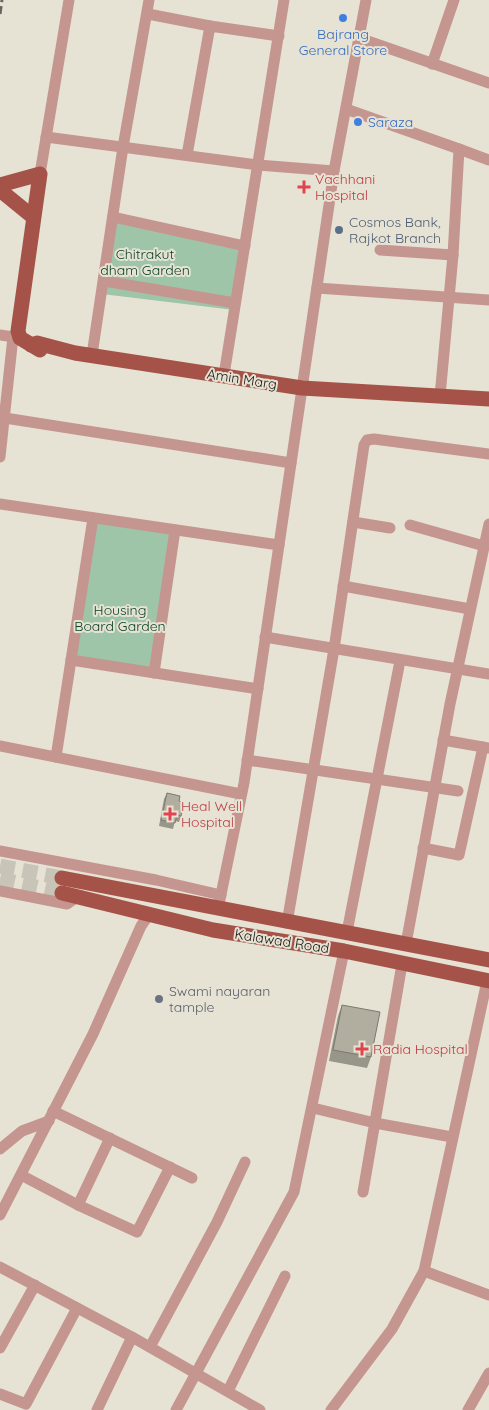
<svg xmlns="http://www.w3.org/2000/svg" width="489" height="1410" font-family="Quicksand,sans-serif">
<style>
.green{fill:#9ec5a8}
.lines{fill:none;stroke-linecap:round;stroke-linejoin:round}
.major-tunnel{stroke:#c8c4b7;stroke-width:15;stroke-dasharray:15 8;stroke-linecap:butt}
.minor{stroke:#c5968f;stroke-width:11}
.major{stroke:#a55348;stroke-width:15}
.rail{stroke:#66645b;stroke-width:3;stroke-dasharray:8 4;stroke-linecap:butt}
.wall{fill:#989589}
.building{fill:#b1ad9f;stroke:#7c796f}
.shop-dot{fill:#3f7fe0;stroke:#e7e3d4;stroke-width:2}
.health-dot{fill:#e0444e;stroke:#e7e3d4;stroke-width:2}
.service-dot{fill:#5c6f8a;stroke:#e7e3d4;stroke-width:2}
.worship-dot{fill:#6b7280;stroke:#e7e3d4;stroke-width:2}
.labels{text-anchor:middle;stroke-width:4;stroke-linejoin:round;paint-order:stroke}
.shop-label{font-size:14px;fill:#366cbe;stroke:#e7e3d4}
.health-label{font-size:14px;fill:#be3a42;stroke:#e7e3d4;text-anchor:start}
.service-label{font-size:14px;fill:#4e5e75;stroke:#e7e3d4;text-anchor:start}
.park-label{font-size:14px;fill:#0b4323;stroke:#e7e3d4}
.street-label{font-size:14px;fill:#161510;stroke:#e7e3d4}
.worship-label{font-size:14px;fill:#5b616d;stroke:#e7e3d4;text-anchor:start}
</style>
<rect width="100%" height="100%" fill="#e7e3d4"/>
<g class="green">
<path d="M113 217 245 246 234 310 102 294Z"/>
<path d="M93 518 175 530 154 673 71 660Z"/>
</g>
<g class="lines">
<g class="major-tunnel">
<path d="M0 866 62 878"/>
<path d="M0 879 62 893"/>
</g>
<g class="minor">
<path d="M148 14 210 26"/>
<path d="M359 38 489 83"/>
<path d="M432 64 454 0"/>
<path d="M346 109 459 149 453 255 440 396"/>
<path d="M46 137 258 165 334 171"/>
<path d="M459 149 489 160"/>
<path d="M187 155 210 26 279 36"/>
<path d="M40 174 69 0"/>
<path d="M113 217 245 246"/>
<path d="M380 250 453 255"/>
<path d="M104 281 235 303"/>
<path d="M317 288 489 300"/>
<path d="M0 335 20 338"/>
<path d="M92 355 123 147 149 0"/>
<path d="M224 375 284 0"/>
<path d="M5 418 291 463"/>
<path d="M0 457 13 337"/>
<path d="M0 504 279 545"/>
<path d="M353 522 390 528"/>
<path d="M410 525 484 546"/>
<path d="M343 586 470 609"/>
<path d="M265 637 489 674"/>
<path d="M71 660 258 689"/>
<path d="M154 673 175 530"/>
<path d="M443 740 489 748"/>
<path d="M0 746 241 794"/>
<path d="M56 757 93 518"/>
<path d="M247 760 458 791"/>
<path d="M423 848 459 855 483 747"/>
<path d="M0 851 156 880 221 895"/>
<path d="M0 891 67 904 77 897"/>
<path d="M218 909 244 783 334 171 366 0"/>
<path d="M287 923 334 649 364 445 367 440 374 439 489 454"/>
<path d="M347 932 400 661"/>
<path d="M406 944 450 704 489 524"/>
<path d="M313 1108 375 1123 452 1137"/>
<path d="M53 1111 192 1178"/>
<path d="M0 1149 22 1131 49 1121"/>
<path d="M21 1175 78 1205 137 1232 170 1167"/>
<path d="M363 1192 402 964"/>
<path d="M78 1205 110 1138"/>
<path d="M0 1215 93 1034 141 926 148 916"/>
<path d="M0 1267 132 1337 97 1410"/>
<path d="M424 1271 489 1295"/>
<path d="M132 1337 260 1410"/>
<path d="M150 1347 217 1222 245 1162"/>
<path d="M0 1348 35 1285"/>
<path d="M228 1391 285 1276"/>
<path d="M0 1394 26 1404 77 1308"/>
<path d="M176 1410 294 1192 344 951"/>
<path d="M331 1410 392 1329 424 1271 487 981"/>
<path d="M468 1410 489 1373"/>
</g>
<g class="major">
<path d="M0 185 40 174 18 331 20 338 40 350"/>
<path d="M0 190 33 217"/>
<path d="M31 345 37 343 75 353 302 388 489 399"/>
<path d="M62 878 489 960"/>
<path d="M62 893 213 930 344 951 489 981"/>
</g>
<path class="rail" d="M0 14 2 0"/>
</g>
<g class="wall">
<path d="M167 793 179 801 181 816 179 822 175 821 173 829 159 826 164 799Z"/>
<path d="M342 1005 371 1057 367 1068 329 1061 338 1016Z"/>
</g>
<g class="building">
<path d="M167 793 180 796 179 801 184 803 181 816 177 815 175 823 161 820Z"/>
<path d="M342 1005 380 1012 371 1057 333 1050Z"/>
</g>
<g class="shop-dot">
<circle cx="343" cy="18" r="5"/>
<circle cx="358" cy="122" r="5"/>
</g>
<g class="health-dot">
<path d="M301.5 179.5h5v5h5v5h-5v5h-5v-5h-5v-5h5z"/>
<path d="M167.5 806.5h5v5h5v5h-5v5h-5v-5h-5v-5h5z"/>
<path d="M359.5 1041.5h5v5h5v5h-5v5h-5v-5h-5v-5h5z"/>
</g>
<circle class="service-dot" cx="339" cy="230" r="5"/>
<circle class="worship-dot" cx="159" cy="999" r="5"/>
<g class="labels">
<g class="shop-label">
<text x="343" y="39">Bajrang<tspan x="343" dy="16">General Store</tspan></text>
<text x="368" y="127" text-anchor="start">Saraza</text>
</g>
<g class="health-label">
<text x="315" y="184">Vachhani<tspan x="315" dy="16">Hospital</tspan></text>
<text x="181" y="811">Heal Well<tspan x="181" dy="16">Hospital</tspan></text>
<text x="373" y="1054">Radia Hospital</text>
</g>
<g class="service-label">
<text x="349" y="227">Cosmos Bank,<tspan x="349" dy="16">Rajkot Branch</tspan></text>
</g>
<g class="park-label">
<text x="145" y="259">Chitrakut<tspan x="145" dy="16">dham Garden</tspan></text>
<text x="120" y="615">Housing<tspan x="120" dy="16">Board Garden</tspan></text>
</g>
<g class="street-label">
<text transform="translate(242 379) rotate(9)" y="5">Amin Marg</text>
<text transform="translate(282 941) rotate(9)" y="5">Kalawad Road</text>
</g>
<g class="worship-label">
<text x="169" y="996">Swami nayaran<tspan x="169" dy="16">tample</tspan></text>
</g>
</g>
</svg>
